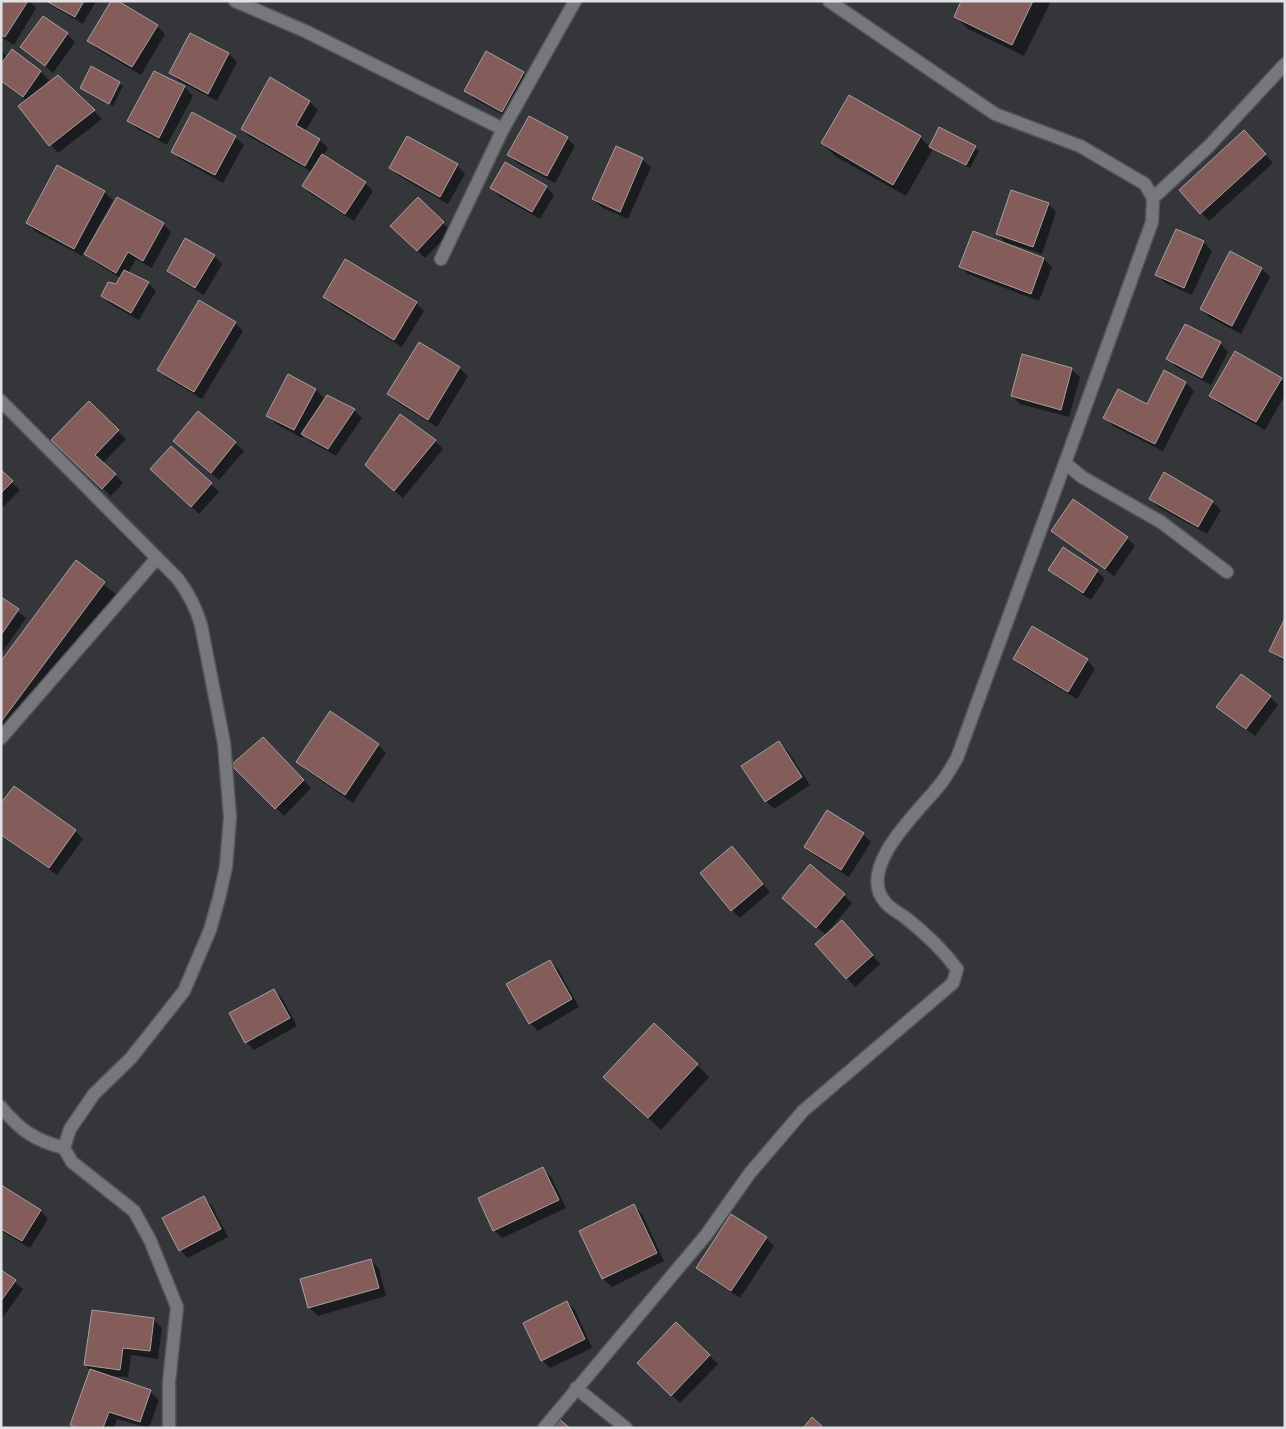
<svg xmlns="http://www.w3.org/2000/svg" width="1286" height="1429" font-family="'Crimson Pro',serif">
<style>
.shadow{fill:#0007}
.building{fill:#845c59;stroke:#a6a0a0}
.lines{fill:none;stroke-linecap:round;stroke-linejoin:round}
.minor-casing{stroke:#535558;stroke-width:15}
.minor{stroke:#76787c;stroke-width:12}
</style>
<rect width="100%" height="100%" fill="#34363a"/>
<g class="shadow">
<path d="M1 1H30L36 8 14 45 1 37Z"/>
<path d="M44 1H96L83 24Z"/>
<path d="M963 1H1051L1024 56 968 29 955 16Z"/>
<path d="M157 26 165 34 141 75 97 49 89 41Z"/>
<path d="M67 34 75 42 53 73 22 47Z"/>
<path d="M190 34 229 54 237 62 217 101 179 81 171 73Z"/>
<path d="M1 50 8 57 12 51 41 72 49 80 44 86 58 76 102 119 58 153 20 107 27 101 1 82Z"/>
<path d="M92 68 123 86 113 106 82 88Z"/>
<path d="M155 72 185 87 193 96 167 145 136 128 128 120Z"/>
<path d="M523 73 532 81 511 119 474 99 465 90Z"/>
<path d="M271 79 310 102 318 110 305 131 320 140 328 148 323 156 365 183 373 191 354 221 311 194 303 186 312 172 250 137 242 129Z"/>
<path d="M192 114 235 137 244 145 223 183 180 159 172 151Z"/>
<path d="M920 137 930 147H975L979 151 970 168 933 149 906 196 835 156 822 143Z"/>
<path d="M567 138 575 146 555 183 517 163 509 155Z"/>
<path d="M1252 140 1273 163 1209 221 1180 190Z"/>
<path d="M642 159 651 167 628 219 601 207 593 199Z"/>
<path d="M457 165 465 174 448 204 399 176 391 168Z"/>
<path d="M58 166 104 192 113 200 87 248 89 249 117 198 163 224 171 232 152 268 136 259 128 273 148 283 156 291 139 320 110 304 102 296 116 285 121 278 94 262 84 252 82 256 35 231 27 222Z"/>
<path d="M546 187 554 195 540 219 499 196 491 188Z"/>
<path d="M418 199 451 231 425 258 392 226Z"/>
<path d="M1048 204 1056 212 1042 254 1005 242 997 233Z"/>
<path d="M1177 230 1204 242 1212 251 1192 295 1165 283 1157 275Z"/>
<path d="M974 232 1044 259 1052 267 1039 301 968 274 960 266Z"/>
<path d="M1230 253 1262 269 1270 277 1241 334 1209 317 1201 309Z"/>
<path d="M214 256 222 264 204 295 177 279 168 271Z"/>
<path d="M324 296 416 303 424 311 402 347 332 305Z"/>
<path d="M235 323 243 331 202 399 167 378 159 370Z"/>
<path d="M1220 343 1228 352 1211 385 1176 367 1168 359Z"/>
<path d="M419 344 459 368 468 376 437 427 396 402 388 394Z"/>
<path d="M1071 369 1080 377 1069 417 1020 404 1012 396Z"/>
<path d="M1281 379 1285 383V395L1265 430 1219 404 1211 396Z"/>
<path d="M1186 383 1194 391 1163 451 1113 426 1105 417 1148 405Z"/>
<path d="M316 390 324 398 319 407 321 408 354 410 362 418 336 456 311 442 304 435 302 438 276 424 268 415Z"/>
<path d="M89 403 126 439 103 463 123 483 111 496 53 440Z"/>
<path d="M199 412 244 451 219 480 174 441Z"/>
<path d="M435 441 443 449 403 498 374 473Z"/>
<path d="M1 472 20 490 1 509Z"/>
<path d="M160 477 211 484 219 492 199 514Z"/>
<path d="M1150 499 1212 502 1221 510 1207 534 1158 507Z"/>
<path d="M1053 531 1127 538 1135 546 1114 576Z"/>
<path d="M76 562 117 595 14 734 1 724V663Z"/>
<path d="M1050 570 1097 571 1105 579 1091 600 1058 578Z"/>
<path d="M1 598 26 618 1 654Z"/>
<path d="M1285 621V662L1270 651Z"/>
<path d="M1033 628 1087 660 1095 669 1077 699 1023 667 1015 658Z"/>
<path d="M1270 697 1278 705 1255 736 1218 707Z"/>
<path d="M263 738 311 788 284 816 233 765Z"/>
<path d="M778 742 787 750 810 785 774 809 766 801Z"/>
<path d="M378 745 386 753 353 803 306 770 297 762Z"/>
<path d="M1 806 75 831 83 839 57 875 1 836Z"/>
<path d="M863 834 871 842 849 877 814 855 806 847Z"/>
<path d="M739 856 770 892 740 918 732 910Z"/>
<path d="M844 895 852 903 828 932 850 929 880 964 855 987 816 944 826 935 791 906Z"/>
<path d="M549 961 558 969 579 1007 538 1031 530 1023Z"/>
<path d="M274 990 282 998 297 1026 254 1050 246 1042Z"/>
<path d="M697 1065 709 1077 661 1130 617 1089Z"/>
<path d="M543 1169 551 1177 566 1208 502 1238 494 1230Z"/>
<path d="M1 1187 40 1210 48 1219 30 1248 1 1231Z"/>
<path d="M204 1198 212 1206 228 1237 188 1258 180 1250Z"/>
<path d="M634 1206 642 1214 664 1261 612 1287 603 1279 581 1231Z"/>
<path d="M766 1238 774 1246 740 1298 706 1276 698 1268Z"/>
<path d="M371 1260 379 1269 386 1296 318 1316 310 1308 302 1280Z"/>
<path d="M1 1271 23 1289 3 1317 1 1316Z"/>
<path d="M567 1302 575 1310 592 1348 550 1368 542 1360Z"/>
<path d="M93 1311 154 1320 162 1328 158 1359 131 1355 128 1377 107 1376 151 1392 159 1400 149 1428 117 1419 114 1428H75L71 1424 91 1371 85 1365Z"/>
<path d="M676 1324 718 1364 680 1403 638 1363Z"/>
</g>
<g class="building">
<path d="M1 1H28L5 37 1 35Z"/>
<path d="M46 1H84L75 17Z"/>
<path d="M111 1H118L158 25 132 67 87 41Z"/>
<path d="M961 1H1033L1012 45 954 17Z"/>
<path d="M43 16 68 33 45 66 20 47Z"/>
<path d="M190 33 229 53 208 94 169 73Z"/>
<path d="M12 49 41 71 23 97 1 81V64Z"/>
<path d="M486 51 524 72 502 112 464 91Z"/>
<path d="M91 66 120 82 109 104 80 88Z"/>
<path d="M154 71 185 86 159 138 127 121Z"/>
<path d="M58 75 95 110 49 146 18 106Z"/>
<path d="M270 77 310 101 296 125 320 139 305 166 241 129Z"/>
<path d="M849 95 921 136 893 185 821 143Z"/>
<path d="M192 112 236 136 215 175 171 152Z"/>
<path d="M529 116 568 137 547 176 507 155Z"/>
<path d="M939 127 976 146 966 165 929 147Z"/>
<path d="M1244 130 1266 154 1200 214 1179 190Z"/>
<path d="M407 136 458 164 440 197 389 168Z"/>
<path d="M616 146 643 158 620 212 592 199Z"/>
<path d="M322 154 366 182 345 214 302 186Z"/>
<path d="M505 162 547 186 532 212 490 188Z"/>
<path d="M57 165 105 191 74 249 26 223Z"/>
<path d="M1011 190 1049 203 1033 247 996 234Z"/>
<path d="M117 197 164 223 143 261 128 252 116 273 84 254Z"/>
<path d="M418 197 444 222 417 251 390 226Z"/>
<path d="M1176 229 1204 241 1184 288 1155 275Z"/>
<path d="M973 231 1044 258 1031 294 959 267Z"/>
<path d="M185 238 215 255 195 288 167 271Z"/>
<path d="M1230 251 1262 268 1232 326 1200 309Z"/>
<path d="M345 259 417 302 394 340 323 297Z"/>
<path d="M124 270 149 282 131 313 101 296 108 282 116 284Z"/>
<path d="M199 300 236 322 194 392 157 370Z"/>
<path d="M1185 324 1221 342 1202 378 1166 359Z"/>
<path d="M419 342 460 367 428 420 387 394Z"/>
<path d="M1235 351 1282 378 1256 422 1209 396Z"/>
<path d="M1022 354 1072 368 1061 410 1011 396Z"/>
<path d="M1164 370 1186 382 1155 444 1103 418 1118 389 1147 404Z"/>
<path d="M288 374 316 389 294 430 266 416Z"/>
<path d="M327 395 355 409 328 449 301 434Z"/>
<path d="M89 401 119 430 95 455 116 474 102 489 51 440Z"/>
<path d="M198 411 236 442 211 473 173 441Z"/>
<path d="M400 414 436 440 394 491 365 465Z"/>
<path d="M171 446 212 483 191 507 150 469Z"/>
<path d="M1 470 13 481 1 493Z"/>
<path d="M1164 472 1213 501 1198 527 1149 499Z"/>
<path d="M1073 499 1128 537 1105 569 1051 531Z"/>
<path d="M1063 547 1098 570 1083 593 1048 570Z"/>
<path d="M76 560 105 582 1 722V661Z"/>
<path d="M1 597 19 609 1 635Z"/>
<path d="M1285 618V659L1269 651Z"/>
<path d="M1032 626 1088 659 1068 692 1013 659Z"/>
<path d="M1241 674 1271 696 1246 729 1216 707Z"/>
<path d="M330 711 379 744 345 795 296 762Z"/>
<path d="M263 737 304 780 275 809 231 765Z"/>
<path d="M779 741 802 777 765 802 741 766Z"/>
<path d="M14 786 76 830 49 868 1 835V803Z"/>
<path d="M827 810 864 833 841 870 804 847Z"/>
<path d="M732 846 763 884 731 911 700 873Z"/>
<path d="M810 864 845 894 816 928 782 898Z"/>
<path d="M842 920 873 955 846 979 815 944Z"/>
<path d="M550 960 572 999 529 1024 506 984Z"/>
<path d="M274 989 290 1018 245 1043 229 1013Z"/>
<path d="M654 1023 698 1064 648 1118 603 1077Z"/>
<path d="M543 1167 559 1200 493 1231 478 1198Z"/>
<path d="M1 1185 41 1210 22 1241 1 1229Z"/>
<path d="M204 1196 221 1229 179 1251 162 1218Z"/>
<path d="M634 1204 657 1253 602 1279 579 1231Z"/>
<path d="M731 1214 767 1237 731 1291 696 1268Z"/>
<path d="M371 1259 379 1288 308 1308 300 1279Z"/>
<path d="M1 1270 16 1280 1 1301Z"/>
<path d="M567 1301 585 1339 541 1361 523 1323Z"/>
<path d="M92 1310 154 1318 150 1351 123 1348 120 1370 84 1365Z"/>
<path d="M676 1322 710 1355 671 1396 637 1363Z"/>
<path d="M90 1369 151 1390 140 1422 109 1412 103 1428H78L70 1425Z"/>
<path d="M812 1417 824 1428H803Z"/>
<path d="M559 1419 570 1428H551Z"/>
</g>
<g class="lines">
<g class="minor-casing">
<g id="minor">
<path d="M235 1 305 31 503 129"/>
<path d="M829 1 995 114 1080 146 1145 184 1153 198 1152 222 1065 463 1082 477 1161 522 1227 572"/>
<path d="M1153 198 1209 146 1285 64"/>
<path d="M441 259 503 129 575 1"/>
<path d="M1 401 178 579C189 594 196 607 201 625L224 743 230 817 226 867 219 898 210 930 184 991 131 1058 94 1094 70 1129 64 1148 72 1162 134 1211 150 1240 177 1307 169 1382V1428"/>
<path d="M1 738 157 558"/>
<path d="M1 1107C20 1130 34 1140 64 1148"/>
<path d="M576 1388 626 1428"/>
<path d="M544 1428 706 1235 750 1173 803 1111 953 983 957 969C943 950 925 933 906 918 900 913 890 909 885 902 856 868 918 812 938 787 946 778 951 768 957 758L1065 463"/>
</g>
</g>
<use href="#minor" class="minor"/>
</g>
<rect width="1286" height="1429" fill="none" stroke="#e1e2e5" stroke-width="5"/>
</svg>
